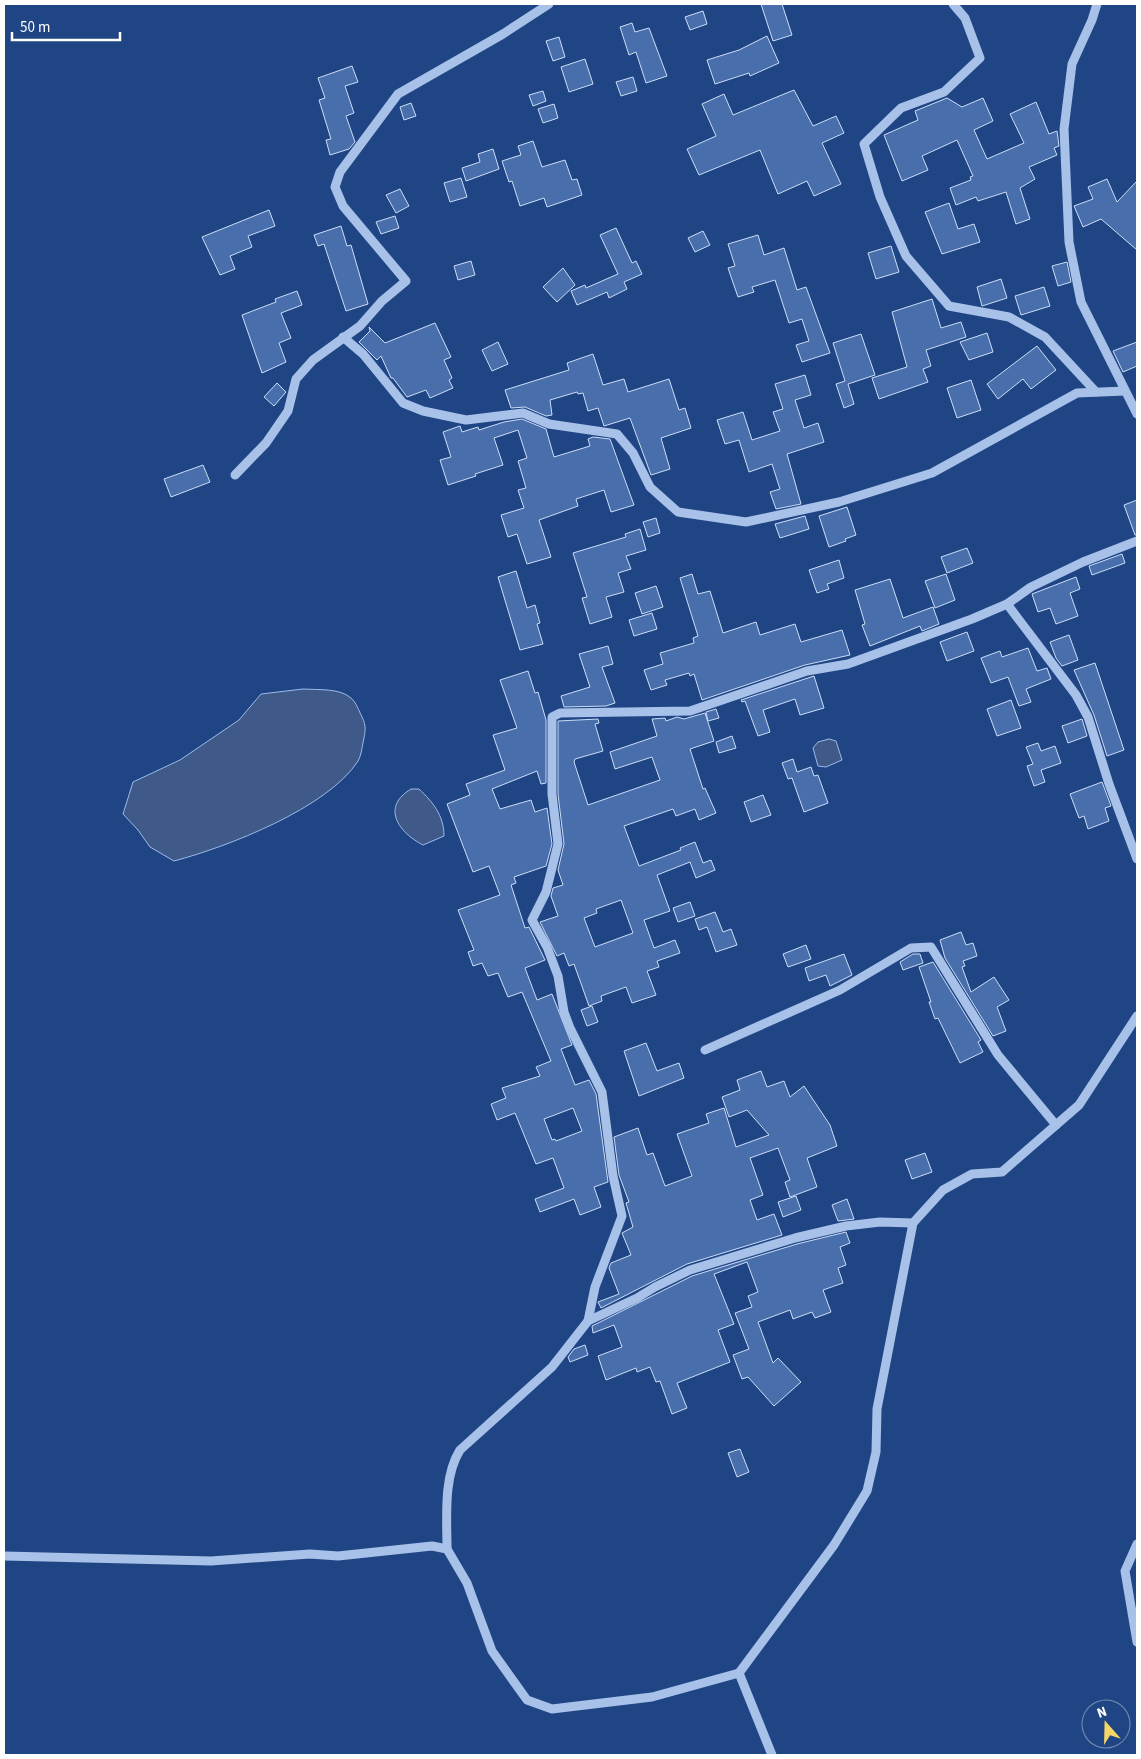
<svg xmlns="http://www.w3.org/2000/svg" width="1141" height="1759" font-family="'Source Sans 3',sans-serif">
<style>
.water{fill:#3f5a88;stroke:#9bbbeb}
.building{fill:#486fac;stroke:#ccddf7;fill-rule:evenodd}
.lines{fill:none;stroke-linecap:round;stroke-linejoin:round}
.minor{stroke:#a7c1e9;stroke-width:9}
</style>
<rect width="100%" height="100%" fill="#204584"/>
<g class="water">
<path d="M303 689C318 690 340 688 351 698 356 702 359 711 362 717 367 727 365 732 363 743 362 748 361 756 358 761 328 808 227 847 174 861L150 847 138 830 123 814 133 782 180 760 239 720 261 694Z"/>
<path d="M829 739 836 741 842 760 826 767 818 766 813 748 818 742Z"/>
<path d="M411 789H419C433 802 444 816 444 836L423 845C398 832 381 807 411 789Z"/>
</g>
<g class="building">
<path d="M761 4H782L792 35 773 41Z"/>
<path d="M703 11 707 24 690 30 685 17Z"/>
<path d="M632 23 635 32 649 28 667 76 646 83 636 52 629 55 620 27Z"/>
<path d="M767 36 779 63 750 76 749 73 715 84 707 60 739 50Z"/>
<path d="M559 37 565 57 553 61 546 41Z"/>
<path d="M585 59 593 84 569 92 561 67Z"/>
<path d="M352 66 358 82 345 86 354 113 346 116 355 142 349 149 330 155 326 140 331 139 319 100 325 98 318 78Z"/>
<path d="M633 77 637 91 621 96 616 82Z"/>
<path d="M794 90 813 126 836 116 844 133 822 143 841 184 814 196 807 181 778 194 760 150 699 175 687 149 716 136 702 104 724 94 733 115Z"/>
<path d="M543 91 546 101 533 106 529 95Z"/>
<path d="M947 98 962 107 983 98 993 121 974 130 987 159 1024 143 1010 114 1036 102 1049 134 1057 131 1059 146 1054 148 1057 155 1029 167 1035 179 1020 188 1030 219 1016 224 1006 192 978 201 976 197 956 205 950 188 971 180 970 177 973 176 957 140 922 156 928 170 902 181 884 135 918 120 915 111Z"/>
<path d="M411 103 416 116 404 120 400 107Z"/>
<path d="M554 104 558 118 543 123 538 109Z"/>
<path d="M533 141 542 167 565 160 572 180 577 179 582 195 547 207 544 198 520 206 512 181 509 182 502 161 521 155 518 146Z"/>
<path d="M493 149 499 169 466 181 462 168 480 162 478 154Z"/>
<path d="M461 178 467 197 450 202 444 183Z"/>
<path d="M1107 179 1117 202 1137 181V250L1101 219 1083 227 1074 206 1093 199 1088 187Z"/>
<path d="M400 189 409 206 396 213 386 195Z"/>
<path d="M949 203 958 229 974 224 980 242 942 254 925 212Z"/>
<path d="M269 210 275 226 248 236 252 247 230 256 235 269 220 275 202 237Z"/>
<path d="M395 216 399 228 381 234 376 222Z"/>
<path d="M341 226 347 246 351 245 368 304 346 311 324 244 318 246 314 235Z"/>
<path d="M616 228 632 263 636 261 642 274 624 282 627 289 609 298 607 292 577 305 571 291 585 285 586 288 618 274 600 235Z"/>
<path d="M703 231 710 245 695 252 688 238Z"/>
<path d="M758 235 764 255 784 248 797 290 806 287 830 353 802 362 796 345 809 341 802 319 789 323 775 280 752 287 754 292 738 297 728 268 735 266 728 244Z"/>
<path d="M891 246 899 272 876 279 868 253Z"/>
<path d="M471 261 475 275 458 280 454 266Z"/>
<path d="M1067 262 1071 282 1058 286 1052 266Z"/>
<path d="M563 268 575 285 557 302 543 287Z"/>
<path d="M1001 279 1007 298 982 306 977 287Z"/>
<path d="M1044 287 1050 306 1021 315 1015 296Z"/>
<path d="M297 291 302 305 281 313 291 338 279 343 286 362 262 373 242 315 276 302 275 299Z"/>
<path d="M932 299 941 328 961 322 966 337 926 350 931 366 923 369 928 382 879 399 872 378 907 367 892 312Z"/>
<path d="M435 323 451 357 444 360 452 378 449 380 453 388 430 398 426 390 407 397 393 378H391L381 356 377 360 359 342 370 331 369 327 385 343Z"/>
<path d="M987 333 993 352 969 360 960 342Z"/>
<path d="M861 334 875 375 848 384 854 404 844 408 836 384 845 381 833 343Z"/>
<path d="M498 342 508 364 492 371 482 350Z"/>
<path d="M1137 342V366L1123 372 1113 351Z"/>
<path d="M1037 346 1056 370 1031 389 1023 379 998 399 987 384Z"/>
<path d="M593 354 603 385 624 379 628 392 669 379 679 410 685 408 691 428 661 438 670 469 651 475 630 418 604 426 598 408 588 411 583 393 578 394 577 392 550 400 552 415 546 416 525 407 511 408 505 390 569 370 567 363Z"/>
<path d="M805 375 811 395 795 400 804 428 818 423 824 442 787 454 801 504 776 509 770 492 780 489 772 464 749 472 739 440 725 444 717 420 743 412 752 440 780 431 773 412 783 409 775 384Z"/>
<path d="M971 380 981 410 957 418 947 388Z"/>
<path d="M277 383 286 392 274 406 264 397Z"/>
<path d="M522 419 546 429 554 457 590 446 588 439 593 437 610 439 634 505 611 512 604 490 576 499 578 506 539 520 551 557 527 564 517 534 508 537 501 515 524 508 518 490 526 488 518 461 527 458 518 430 494 438 503 465 475 474 476 476 448 485 440 460 451 457 443 432 460 426 462 432 478 427 479 430 504 422Z"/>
<path d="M203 465 210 482 171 497 164 479Z"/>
<path d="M1137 500V535H1135L1124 505Z"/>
<path d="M847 507 856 535 845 539 846 541 829 547 819 516Z"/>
<path d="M805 516 809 529 780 538 775 524Z"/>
<path d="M656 518 660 533 648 537 643 522Z"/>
<path d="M640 529 646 550 626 556 631 569 618 573 624 592 606 597 612 617 590 624 582 598 587 597 573 553 626 537 625 534Z"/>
<path d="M967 548 973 563 947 573 941 557Z"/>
<path d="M1122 554 1125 563 1092 575 1089 566Z"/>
<path d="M839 560 844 578 827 584 829 589 817 593 809 570Z"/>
<path d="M516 571 527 608 535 605 540 623 537 624 543 644 520 650 498 577Z"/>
<path d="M692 574 698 594 710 591 723 633 756 622 760 635 795 624 801 642 842 630 850 655 805 665 702 700 694 674 690 676 689 673 665 680 667 685 651 690 644 670 663 664 660 653 694 643 693 638 698 636 680 578Z"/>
<path d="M946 574 955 600 935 608 925 581Z"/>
<path d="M1076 577 1080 589 1070 593 1078 616 1056 624 1050 608 1038 612 1032 594Z"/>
<path d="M890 579 903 618 933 607 939 624 922 631 920 626 870 646 862 625 865 624 855 590Z"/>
<path d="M656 586 663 607 642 614 635 593Z"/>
<path d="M652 613 657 629 634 636 629 620Z"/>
<path d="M967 632 974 651 947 661 940 642Z"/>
<path d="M1069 635 1078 660 1062 666 1056 658 1050 642Z"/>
<path d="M608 646 613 664 602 667 615 703 606 706 564 707 561 696 590 687 579 654Z"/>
<path d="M1028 648 1037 671 1047 668 1051 679 1026 689 1031 702 1019 706 1008 677 991 683 981 658 1000 651 1002 657Z"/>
<path d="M1095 663 1124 750 1107 756 1094 715 1074 670Z"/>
<path d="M528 671 535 693 538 692 546 720V783L541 784 537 771 492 789 500 809 531 800 535 812 547 808 552 844 546 866 514 877 516 883 511 885 525 928 529 927 545 960 525 968 537 1000 552 994 572 1045 561 1049 575 1085 589 1080 596 1094 608 1182 594 1187 601 1207 580 1215 574 1199 540 1212 535 1199 564 1188 553 1158 536 1164 515 1113 497 1120 491 1104 506 1098 502 1088 540 1076 536 1067 551 1061 522 992 508 997 498 973 488 976 482 963 473 966 468 952 474 950 458 910 500 895 489 866 473 872 447 804 470 795 466 784 505 770 493 735 517 728 500 680ZM573 1108 582 1131 556 1141 555 1139 552 1140 544 1119Z"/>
<path d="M814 676 824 708 800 715 795 699 763 710 770 732 758 736 745 701 742 702 741 700Z"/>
<path d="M1011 700 1021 728 997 736 987 709Z"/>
<path d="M716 709 719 718 708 721 706 712Z"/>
<path d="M705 713 714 741 690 749 703 789 705 788 716 813 699 820 695 809 676 816 673 809 624 826 639 866 681 850 680 848 695 842 703 863 711 860 715 870 696 878 690 862 657 875 670 911 644 920 654 948 675 940 680 953 657 961 659 967 647 971 656 995 632 1003 626 987 601 996 602 1001 589 1006 574 964 569 966 564 953 557 956 540 922 558 916 551 896 553 888 563 885 558 870 564 844 558 794V721L598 719 599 723 595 724 603 751 575 759 574 762 588 805 660 780 652 757 615 769 610 752 657 736 652 719 665 718 666 721 677 717 684 719ZM621 900 633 933 595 947 584 918 597 913 596 909Z"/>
<path d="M1082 719 1087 736 1068 743 1062 726Z"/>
<path d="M732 736 736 748 719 753 716 742Z"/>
<path d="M1038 743 1041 751 1055 746 1061 763 1041 770 1045 782 1034 786 1027 766 1033 764 1026 747Z"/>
<path d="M793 759 797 772 811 767 814 776 818 775 828 803 804 812 792 778 788 779 782 763Z"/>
<path d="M1102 782 1111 806 1105 808 1109 821 1088 829 1084 816 1079 818 1070 794Z"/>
<path d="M763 795 771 815 751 822 744 802Z"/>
<path d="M690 902 695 916 678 922 673 908Z"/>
<path d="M715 912 723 932 731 929 737 945 716 952 707 927 699 930 695 919Z"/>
<path d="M961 932 966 945 973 943 977 956 963 961 965 966 962 967 971 992 994 977 1009 1000 997 1007 1006 1031 993 1036 945 958 940 940Z"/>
<path d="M806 945 811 959 788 967 783 954Z"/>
<path d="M844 954 852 975 830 986 826 975 809 981 805 968Z"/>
<path d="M913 954H920L923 963 903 970 900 962Z"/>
<path d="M933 962 981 1040 978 1042 983 1052 960 1063 938 1018 935 1019 929 1002H931L919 967Z"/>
<path d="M592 1006 598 1022 587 1026 581 1010Z"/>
<path d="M646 1043 657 1071 679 1063 684 1078 639 1096 624 1051Z"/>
<path d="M761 1071 767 1087 784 1081 790 1097 804 1086 830 1125 837 1146 807 1158 817 1187 790 1197 785 1182 790 1180 778 1148 750 1158 763 1195 750 1200 757 1220 774 1214 782 1235 687 1264 601 1308 598 1302 619 1294 609 1268 611 1263 631 1255 622 1233 633 1227 626 1203 629 1202 619 1175 614 1137 638 1128 647 1155 653 1153 665 1186 692 1176 677 1134 709 1123 706 1114 724 1108 736 1147 769 1135 747 1110 729 1117 722 1097 740 1090 737 1080Z"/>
<path d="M925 1153 932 1172 912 1179 905 1160Z"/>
<path d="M796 1196 801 1210 783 1217 778 1202Z"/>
<path d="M847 1199 854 1219 838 1221 832 1205Z"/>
<path d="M846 1232 850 1243 840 1247 846 1265 838 1268 843 1283 823 1290 831 1312 815 1318 812 1312 793 1319 790 1310 758 1322 773 1363 778 1358 801 1382 774 1406 748 1377 742 1379 733 1355 749 1349 735 1313 752 1307 748 1296 758 1292 747 1262 714 1274 734 1324 718 1330 730 1362 677 1383 687 1408 672 1414 660 1381 656 1382 650 1367 637 1372 636 1368 606 1380 598 1356 622 1347 614 1325 593 1333 592 1326 692 1276 797 1244Z"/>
<path d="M585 1345 588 1355 570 1362 568 1357 574 1349Z"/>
<path d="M740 1449 749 1472 737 1477 728 1453Z"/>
</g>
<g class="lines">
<g class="minor">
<path d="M953 4 965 18 980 58 944 92 901 108 864 144 880 197 906 256 949 306 1009 317 1045 337 1096 392"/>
<path d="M1097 4 1092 20 1072 64 1064 129 1069 242 1081 302 1137 414"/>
<path d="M343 337 363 354 403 403 423 411 466 420 523 413 549 424 617 434 633 453 650 487 678 512 746 522 839 502 932 473 1077 393 1125 391"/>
<path d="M235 475 266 443 288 411 296 379 313 360 360 326 382 301 406 281 343 206 335 187 340 172 398 94 503 34 549 4"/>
<path d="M1007 604 1076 695 1088 717 1109 784 1137 859"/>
<path d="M705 1050 840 990 911 948 931 947 998 1055 1056 1125"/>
<path d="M588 1321 595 1287 622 1216 613 1176 602 1092 570 1028 564 1012 558 976 547 947 532 920 546 892 558 844 552 794V717L560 713 690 711 807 671 848 664 972 619 1007 604 1031 587 1083 562 1137 541"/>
<path d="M1137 1544 1125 1571 1137 1642"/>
<path d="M447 1549C447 1518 443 1477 460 1450L552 1367 588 1321 637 1298 655 1287 690 1270 795 1238 846 1226 880 1222 913 1223"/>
<path d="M4 1556 211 1561 310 1554 338 1556 432 1546 447 1549 467 1583 492 1651 527 1700 552 1709 652 1697 739 1673 834 1545 867 1491 876 1452 877 1409 913 1223 943 1190 972 1174 1002 1172 1079 1105 1137 1016"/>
<path d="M739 1673 772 1755"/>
</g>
</g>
<rect width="1141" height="1759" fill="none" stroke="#ffffff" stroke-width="10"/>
<g transform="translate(1106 1724) rotate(340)"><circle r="24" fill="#204584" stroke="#798fb5"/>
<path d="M0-4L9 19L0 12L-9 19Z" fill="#f7d668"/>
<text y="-8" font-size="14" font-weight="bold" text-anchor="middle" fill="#ffffff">N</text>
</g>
<path d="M12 32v8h108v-8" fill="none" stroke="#ffffff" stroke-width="2.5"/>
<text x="20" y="32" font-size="15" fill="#ffffff" stroke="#204584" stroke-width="4" paint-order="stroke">50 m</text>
</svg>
